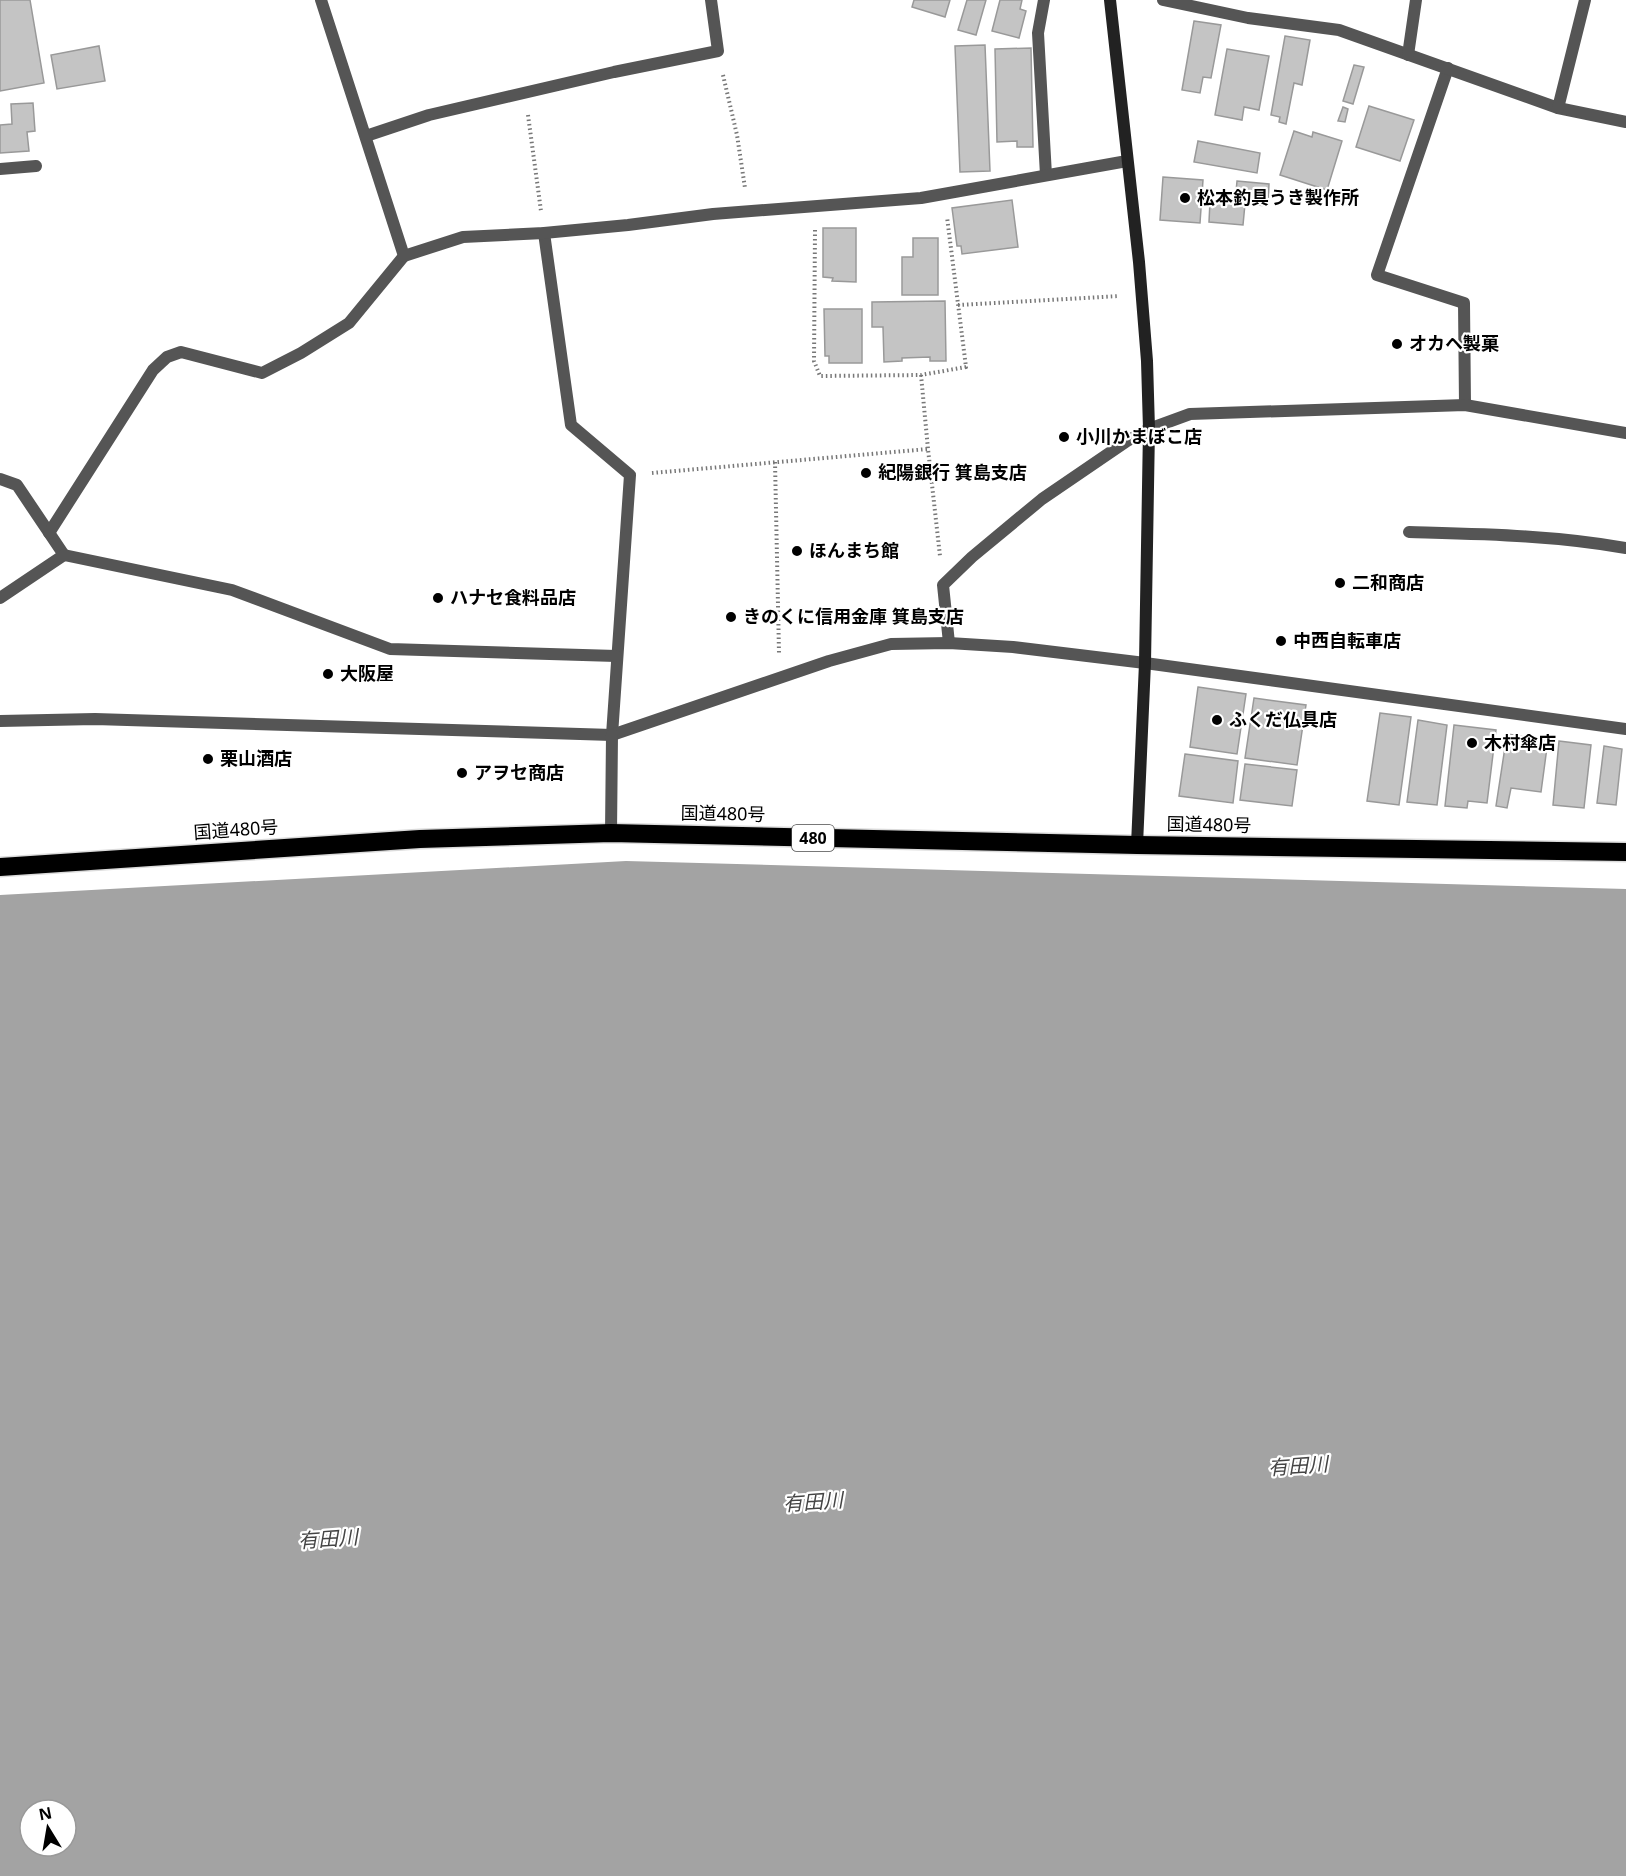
<svg xmlns="http://www.w3.org/2000/svg" width="1626" height="1876" font-family="'Noto Sans','Noto Sans JP',sans-serif">
<style>
.water{fill:#a3a3a3;fill-rule:evenodd}
.building{fill:#c4c4c4;stroke:#999;stroke-width:1.5}
.lines{fill:none;stroke-linecap:round;stroke-linejoin:round}
.highway-casing{stroke:#dbdbdb;stroke-width:21}
.path{stroke:#777;stroke-width:4;stroke-dasharray:1.5 3;stroke-linecap:butt}
.lane{stroke:#555;stroke-width:12}
.street{stroke:#555;stroke-width:12}
.secondary{stroke:#222;stroke-width:12}
.highway{stroke:#000;stroke-width:18}
.poi-dot{fill:#000;stroke:#fff;stroke-width:2}
.labels{text-anchor:middle;stroke-width:4.5;stroke-linejoin:round;paint-order:stroke}
.shield{fill:#fff;stroke:#4c4c4c;stroke-width:1.5}
.shield-label{font-size:16px;font-weight:bold;fill:#000}
.poi-label{font-size:18px;font-weight:bold;fill:#000;stroke:#fff;text-anchor:start}
.street-label{font-size:18px;fill:#000;stroke:#fff}
.water-label{font-size:20px;font-style:italic;fill:#444;stroke:#fff}
</style>
<rect width="100%" height="100%" fill="#fff"/>
<path class="water" d="M626 861 1626 889V1876H0V895ZM30 1810H66V1846H30Z"/>
<g class="building">
<path d="M0 0H30L44 83 0 91Z"/>
<path d="M914 0H950L945 17 912 7Z"/>
<path d="M967 0H986L976 35 958 30Z"/>
<path d="M1000 0H1022L1020 9 1026 11 1019 38 992 31Z"/>
<path d="M1194 21 1221 25 1211 78 1203 77 1200 93 1182 90Z"/>
<path d="M1285 36 1310 40 1302 85 1294 83 1286 124 1279 122 1280 117 1271 115Z"/>
<path d="M985 45 990 171 960 172 955 46Z"/>
<path d="M99 46 105 81 57 89 51 55Z"/>
<path d="M1031 48 1033 147H1017V141L997 142 995 49Z"/>
<path d="M1227 49 1269 56 1259 110 1244 107 1242 120 1215 115Z"/>
<path d="M1354 65 1364 67 1353 104 1343 101Z"/>
<path d="M33 103 35 131 27 132 29 151 0 153V125L12 124 11 104Z"/>
<path d="M1369 106 1414 120 1400 161 1356 147Z"/>
<path d="M1343 107 1348 109 1345 122 1338 121Z"/>
<path d="M1294 131 1312 137 1313 132 1342 141 1327 190 1280 175Z"/>
<path d="M1198 141 1260 153 1257 173 1194 162Z"/>
<path d="M1163 177 1203 180 1200 223 1160 220Z"/>
<path d="M1237 181 1269 184 1268 206 1245 204 1243 225 1209 222 1210 201 1235 203Z"/>
<path d="M1012 200 1018 247 962 254 961 246H957L952 208Z"/>
<path d="M823 228H856V282L832 281 833 278 823 277Z"/>
<path d="M913 238H938V295H902V257H913Z"/>
<path d="M945 301 946 361H930V357L902 358V361L884 362 883 327H872V302Z"/>
<path d="M824 309H862V363H829V356H825Z"/>
<path d="M1198 687 1246 694 1237 754 1190 747Z"/>
<path d="M1254 698 1306 705 1297 765 1245 758Z"/>
<path d="M1380 713 1411 717 1399 805 1367 801Z"/>
<path d="M1418 720 1447 725 1437 805 1407 802Z"/>
<path d="M1454 725 1496 730 1487 803 1468 801 1467 808 1445 806Z"/>
<path d="M1507 734 1548 740 1541 792 1511 788 1507 808 1496 806Z"/>
<path d="M1559 741 1591 745 1584 808 1553 805Z"/>
<path d="M1604 746 1622 749 1616 805 1597 803Z"/>
<path d="M1185 754 1238 761 1233 803 1179 796Z"/>
<path d="M1245 764 1297 770 1292 806 1240 800Z"/>
</g>
<g class="lines">
<g class="highway-casing">
<path id="highway" d="M0 867 420 839 611 833 1137 845 1626 852"/>
</g>
<g class="path">
<path d="M723 75 737 135 745 188"/>
<path d="M528 115 541 211"/>
<path d="M815 230 814 361 820 376 921 375 966 367 947 217"/>
<path d="M958 305 1119 296"/>
<path d="M921 375 928 449"/>
<path d="M775 462 779 653"/>
<path d="M652 473 928 449 940 556"/>
</g>
<g class="lane">
<path d="M1044 0 1038 33 1046 175"/>
<path d="M1448 68 1377 275 1464 303 1465 405"/>
<path d="M366 136 429 115 614 72 718 51 711 0"/>
<path d="M544 233 571 425 630 475 612 735"/>
<path d="M0 479 17 485 64 555"/>
<path d="M1409 532C1481 534 1554 535 1626 548"/>
<path d="M49 533 153 370 167 357 181 352 262 373 301 353 349 323 404 256"/>
<path d="M0 598 64 555 232 590 390 649 616 656"/>
</g>
<g class="street">
<path d="M321 0 404 256 463 237 544 233 628 225 713 214 921 198 1127 161"/>
<path d="M1163 0 1248 18 1339 30 1558 108 1626 122"/>
<path d="M1408 55 1416 0"/>
<path d="M1558 108 1585 0"/>
<path d="M0 169 36 166"/>
<path d="M949 643 943 585 972 557 1042 499 1127 441 1149 429 1190 414 1465 405 1626 433"/>
<path d="M0 721 95 719 612 735 829 661 891 644 949 643 1013 647 1145 663 1626 729"/>
<path d="M611 833 612 735"/>
</g>
<path class="secondary" d="M1110 0 1139 262 1147 361 1149 429 1145 663 1137 845"/>
<use href="#highway" class="highway"/>
</g>
<g class="poi-dot">
<circle cx="1185" cy="198" r="6"/>
<circle cx="1397" cy="344" r="6"/>
<circle cx="1064" cy="437" r="6"/>
<circle cx="866" cy="473" r="6"/>
<circle cx="797" cy="551" r="6"/>
<circle cx="1340" cy="583" r="6"/>
<circle cx="438" cy="598" r="6"/>
<circle cx="731" cy="617" r="6"/>
<circle cx="1281" cy="641" r="6"/>
<circle cx="328" cy="674" r="6"/>
<circle cx="1217" cy="720" r="6"/>
<circle cx="1472" cy="743" r="6"/>
<circle cx="208" cy="759" r="6"/>
<circle cx="462" cy="773" r="6"/>
</g>
<g class="labels">
<rect class="shield" x="792" y="825" width="42" height="26" rx="4.5"/>
<g class="shield-label">
<text x="813" y="844">480</text>
</g>
<g class="poi-label">
<text x="1197" y="204">松本釣具うき製作所</text>
<text x="1409" y="350">オカヘ製菓</text>
<text x="1076" y="443">小川かまぼこ店</text>
<text x="878" y="479">紀陽銀行 箕島支店</text>
<text x="809" y="557">ほんまち館</text>
<text x="1352" y="589">二和商店</text>
<text x="450" y="604">ハナセ食料品店</text>
<text x="743" y="623">きのくに信用金庫 箕島支店</text>
<text x="1293" y="647">中西自転車店</text>
<text x="340" y="680">大阪屋</text>
<text x="1229" y="726">ふくだ仏具店</text>
<text x="1484" y="749">木村傘店</text>
<text x="220" y="765">栗山酒店</text>
<text x="474" y="779">アヲセ商店</text>
</g>
<g class="street-label">
<text transform="translate(723 814) rotate(1)" y="6">国道480号</text>
<text transform="translate(1209 825) rotate(1)" y="6">国道480号</text>
<text transform="translate(236 830) rotate(-4)" y="6">国道480号</text>
</g>
<g class="water-label">
<text transform="translate(1298 1466) rotate(-4)" y="7">有田川</text>
<text transform="translate(813 1502) rotate(-4)" y="7">有田川</text>
<text transform="translate(328 1539) rotate(-4)" y="7">有田川</text>
</g>
</g>
<g transform="translate(48 1828) rotate(349)"><circle r="28" fill="#ffffff" stroke="#999999" stroke-width="1.5"/>
<path d="M0-4.5L10 22L0 15L-10 22Z" fill="#000000"/>
<text y="-9" font-size="16" font-weight="bold" text-anchor="middle" fill="#000000">N</text>
</g>
</svg>
